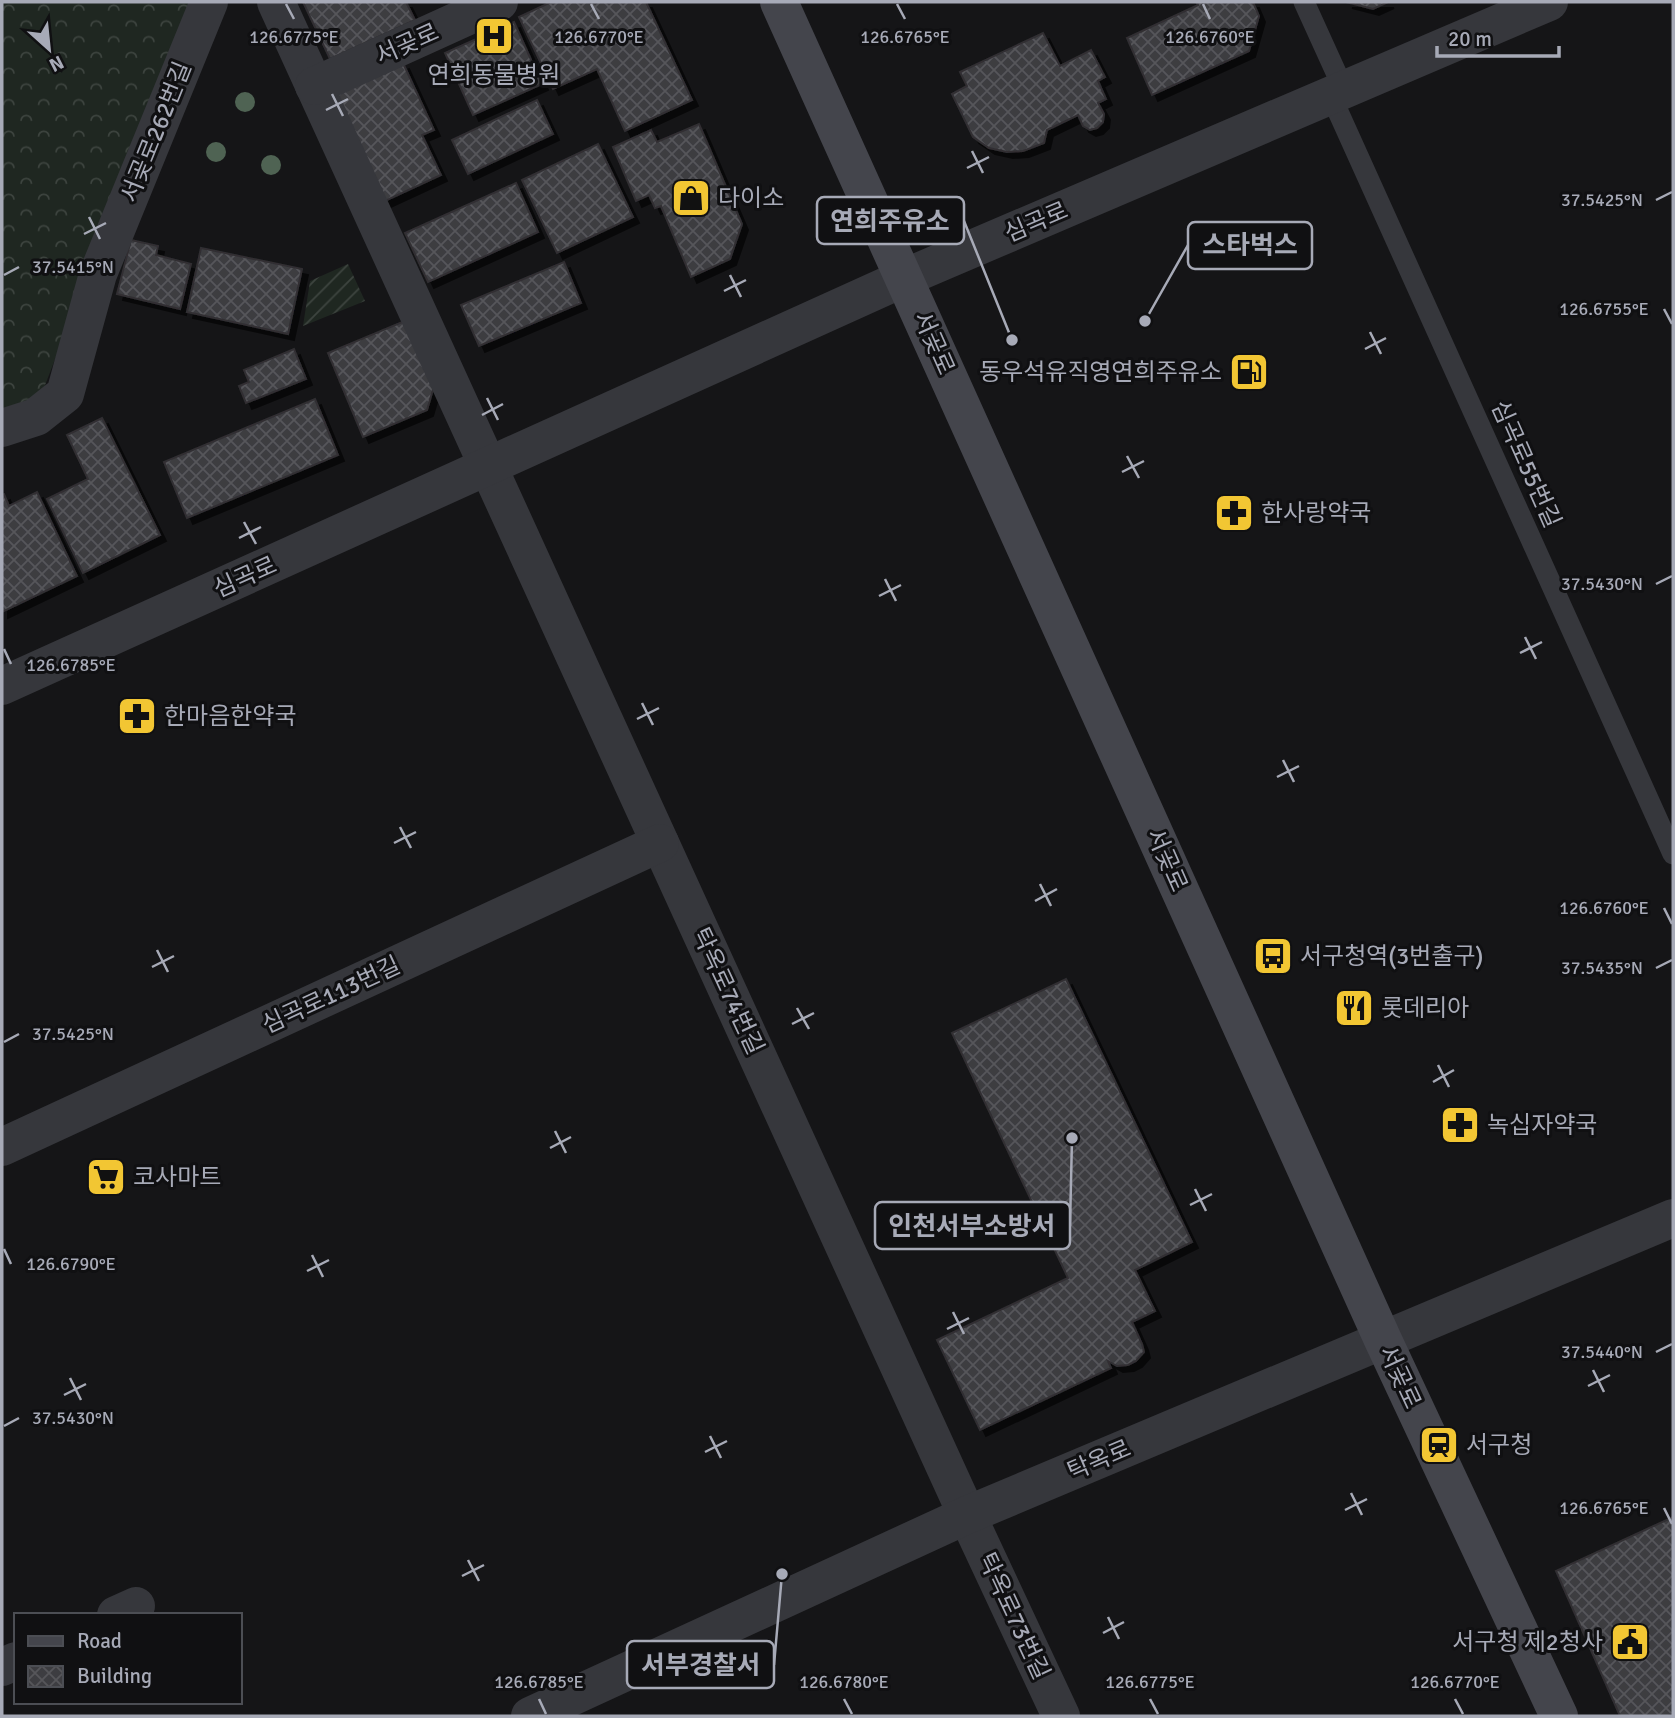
<svg xmlns="http://www.w3.org/2000/svg" width="1675" height="1718" font-family="Signika,'Noto Sans KR',sans-serif">
<style>
.forest{fill:url(#forest-crowns)}
.garden{fill:url(#garden-furrows)}
.building{fill:url(#building-cross-hatch);stroke:#302f33;stroke-width:2;filter:url(#shadow)}
.lines{fill:none;stroke-linecap:round;stroke-linejoin:round}
.service{stroke:#36373c;stroke-width:21}
.minor{stroke:#36373c;stroke-width:38}
.tertiary{stroke:#36373c;stroke-width:38}
.secondary{stroke:#44454c;stroke-width:38}
.tree{fill:#4f6353}
.ticks{fill:none;stroke:#a7aab7;stroke-width:2.5}
.labels{text-anchor:middle;stroke-width:6;stroke-linejoin:round;paint-order:stroke}
.street-label{font-size:24px;fill:#a7aab7;stroke:#101012}
.poi-label{font-size:24px;fill:#a7aab7;stroke:#101012;text-anchor:start}
.ticks-label{font-size:18px;text-anchor:middle;fill:#a7aab7;stroke:#101012;stroke-width:6;stroke-linejoin:round;paint-order:stroke}
.leader{fill:none;stroke:#a7aab7;stroke-width:2.5}
.callout-dot{fill:#a7aab7;stroke:#101012;stroke-width:2.5}
.callout{fill:#101012;stroke:#a7aab7;stroke-width:2.5}
.callout-label{font-size:26px;text-anchor:middle;font-weight:bold;fill:#a7aab7}
</style>
<defs>
<pattern id="forest-crowns" width="20" height="18" patternUnits="userSpaceOnUse" patternTransform="scale(1.75)"><rect width="20" height="18" fill="#1f2721"/><path d="M2 6a3 3 0 1 1 6 0M12 15a3 3 0 1 1 6 0" fill="none" stroke="#3d443f"/></pattern>
<pattern id="garden-furrows" width="10" height="10" patternUnits="userSpaceOnUse" patternTransform="scale(1.75)"><rect width="10" height="10" fill="#1f2721"/><path d="M-1 1l2-2M0 10L10 0M9 11l2-2" fill="none" stroke="#3d443f"/></pattern>
<pattern id="building-cross-hatch" width="8" height="8" patternUnits="userSpaceOnUse" patternTransform="scale(1.75)"><rect width="8" height="8" fill="#3d3d41"/><path d="M0 0l8 8M0 8l8-8" fill="none" stroke="#56565a"/></pattern>
<filter id="shadow"><feDropShadow dx="6" dy="6" stdDeviation="0" flood-color="#0009"/></filter>
</defs>
<rect width="100%" height="100%" fill="#151517"/>
<path class="forest" d="M2 2H192L39 401 2 417Z"/>
<path class="garden" d="M348 264 365 301 303 326 310 281Z"/>
<g class="building">
<path d="M303 2H406L415 20 330 59Z"/>
<path d="M551 2H646L692 100 625 131 597 69 553 89 519 17Z"/>
<path d="M1196 2H1253L1259 16 1249 51 1152 95 1127 38 1198 5Z"/>
<path d="M1346 2H1388L1373 9Z"/>
<path d="M514 22 542 84 473 115 445 53Z"/>
<path d="M1043 33 1060 66 1091 50 1105 77 1098 81 1106 99 1098 103 1104 114 1103 122 1097 128 1090 130 1083 126 1078 115 1047 130 1044 143 1023 151 1007 152 989 148 973 137 952 94 967 86 960 72Z"/>
<path d="M403 63 434 130 422 135 441 175 385 201 335 93Z"/>
<path d="M537 100 553 134 468 174 452 140Z"/>
<path d="M699 124 742 224 730 259 691 277 661 206 655 208 649 195 636 201 613 147 651 130 657 142Z"/>
<path d="M598 144 633 217 557 253 522 180Z"/>
<path d="M516 183 538 232 428 282 405 233Z"/>
<path d="M131 240 158 246 156 255 191 264 180 309 117 294Z"/>
<path d="M201 248 302 269 288 334 187 312Z"/>
<path d="M564 262 581 303 479 346 461 305Z"/>
<path d="M407 320 434 386 427 410 363 437 328 353Z"/>
<path d="M294 349 306 379 246 403 239 386 249 382 244 370Z"/>
<path d="M315 399 338 455 187 518 164 462Z"/>
<path d="M102 418 160 535 83 573 47 499 88 479 67 435Z"/>
<path d="M37 492 77 576 2 612V495L4 494 9 506Z"/>
<path d="M1066 979 1192 1242 1135 1270 1155 1311 1132 1322 1142 1344 1144 1352 1136 1361 1128 1365 1117 1366 1108 1361 1111 1368 980 1430 937 1340 1068 1278 952 1033Z"/>
<path d="M1673 1517V1714L1668 1716H1620L1556 1571Z"/>
</g>
<g class="lines">
<g class="service">
<path d="M1304 2 1344 90"/>
<path d="M1331 96 1673 854"/>
</g>
<g class="minor">
<path d="M276 2 967 1515 1061 1716"/>
<path d="M314 86 499 2"/>
<path d="M2 428 36 417 65 394 98 274 209 2"/>
<path d="M2 1147 660 843"/>
<path d="M116 1615 136 1606"/>
<path d="M2 1667 16 1661"/>
</g>
<g class="tertiary">
<path d="M2 686 904 278 1549 2"/>
<path d="M530 1716 967 1515 1673 1218"/>
</g>
<path class="secondary" d="M779 2 1383 1340 1559 1716"/>
</g>
<g class="tree">
<circle cx="245" cy="102" r="10"/>
<circle cx="216" cy="152" r="10"/>
<circle cx="271" cy="165" r="10"/>
</g>
<path class="ticks" d="M286 4 294 19M591 4 599 19M897 4 905 19M1203 4 1210 19M332 94 343 116M326 110 348 99M972 151 983 173M967 168 989 157M1656 200 1672 192M89 217 100 239M84 234 106 223M4 275 19 267M730 275 741 297M724 291 746 280M1664 309 1672 324M1370 332 1381 354M1365 349 1386 338M487 398 498 420M482 415 503 404M1127 456 1139 478M1122 472 1144 461M244 522 256 544M239 538 261 527M885 579 896 601M1656 584 1672 576M879 596 901 585M1525 637 1536 659M4 649 11 664M1520 653 1542 642M642 703 653 725M637 719 659 708M1283 760 1294 782M1277 777 1299 766M400 827 411 848M394 843 416 832M1040 884 1051 906M1035 901 1057 889M1664 908 1672 924M157 950 168 972M152 967 174 956M1656 968 1672 960M797 1008 809 1029M792 1024 814 1013M4 1042 19 1034M1438 1065 1449 1087M1433 1082 1454 1070M555 1131 566 1153M550 1148 571 1137M1195 1189 1206 1211M1190 1205 1212 1194M4 1249 11 1264M312 1255 323 1277M307 1271 329 1260M953 1312 964 1334M947 1329 969 1318M1656 1352 1672 1344M1593 1370 1604 1392M70 1378 81 1400M1588 1386 1610 1375M64 1395 86 1384M4 1426 19 1418M710 1436 721 1458M705 1452 727 1441M1351 1493 1362 1515M1664 1508 1672 1524M1345 1510 1367 1499M468 1560 479 1581M462 1576 484 1565M1108 1617 1119 1639M1103 1633 1124 1622M539 1699 546 1714M844 1699 852 1714M1150 1699 1158 1714M1455 1699 1463 1714"/>
<defs>
<g id="hospital-square" transform="scale(2.0125)"><rect x="-9" y="-9" width="18" height="18" rx="4" fill="#f2c633" stroke="#101012"/><path d="M-5-5h3v3.5h4V-5h3V5h-3V1.5h-4V5h-3Z" fill="#111"/></g>
<g id="shop-square" transform="scale(2.0125)"><rect x="-9" y="-9" width="18" height="18" rx="4" fill="#f2c633" stroke="#101012"/><path d="M-5-2.5h2.3a2.7 3.5 0 0 1 5.4 0H5L5.5 6h-11ZM-1.5-2.5h3a1.5 2.3 0 0 0-3 0Z" fill="#111"/></g>
<g id="fuel-square" transform="scale(2.0125)"><rect x="-9" y="-9" width="18" height="18" rx="4" fill="#f2c633" stroke="#101012"/><path d="M-5.5-6h7V0h2V4h1.3V-2.5L3-4.5l.8-.8L6-3V5H2.5V1h-1V6h-7ZM-4.2-4.7v3.2H.2V-4.7Z" fill="#111"/></g>
<g id="pharmacy-square" transform="scale(2.0125)"><rect x="-9" y="-9" width="18" height="18" rx="4" fill="#f2c633" stroke="#101012"/><path d="M-2-6h4v4h4v4h-4v4h-4v-4h-4v-4h4Z" fill="#111"/></g>
<g id="bus-square" transform="scale(2.0125)"><rect x="-9" y="-9" width="18" height="18" rx="4" fill="#f2c633" stroke="#101012"/><path d="M-5-6H5V4H4V6H2V4H-2V6H-4V4H-5ZM-3.5-4V0h7V-4ZM-3.5 1.2v1.5H-2V1.2ZM2 1.2v1.5H3.5V1.2Z" fill="#111"/></g>
<g id="restaurant-square" transform="scale(2.0125)"><rect x="-9" y="-9" width="18" height="18" rx="4" fill="#f2c633" stroke="#101012"/><path d="M-5-6h1v4h1v-4h1v4h1v-4h1v5L-1.5 .5V6h-2V.5L-5-1ZM5-6V6H3V1.5H1.5Q1.5-4 5-6Z" fill="#111"/></g>
<g id="supermarket-square" transform="scale(2.0125)"><rect x="-9" y="-9" width="18" height="18" rx="4" fill="#f2c633" stroke="#101012"/><path d="M-6-5.5h2.5l.6 2H6L4.5 2H-2.5L-4.4-4H-6ZM-1.5 3.2a1.3 1.3 0 1 0 .1 0ZM3 3.2a1.3 1.3 0 1 0 .1 0Z" fill="#111"/></g>
<g id="station-square" transform="scale(2.0125)"><rect x="-9" y="-9" width="18" height="18" rx="4" fill="#f2c633" stroke="#101012"/><path d="M-3-6H3Q5-6 5-4V2Q5 4 3 4L4.5 6H3L1.5 4h-3L-3 6H-4.5L-3 4Q-5 4-5 2V-4Q-5-6-3-6ZM-3.5-4v3h7v-3ZM-3.5 1v1.5H-2V1ZM2 1v1.5H3.5V1Z" fill="#111"/></g>
<g id="civic-square" transform="scale(2.0125)"><rect x="-9" y="-9" width="18" height="18" rx="4" fill="#f2c633" stroke="#101012"/><path d="M-.6-6.5H3V-4.5H.6V-3L4-1V1h2V6H-6V1h2V-1L-.6-3ZM-1.2 2.5V6h2.4V2.5Z" fill="#111"/></g>
</defs>
<g fill-rule="evenodd">
<use href="#hospital-square" x="494" y="36"/>
<use href="#shop-square" x="691" y="198"/>
<use href="#fuel-square" x="1249" y="372"/>
<use href="#pharmacy-square" x="1234" y="513"/>
<use href="#pharmacy-square" x="137" y="716"/>
<use href="#bus-square" x="1273" y="956"/>
<use href="#restaurant-square" x="1354" y="1008"/>
<use href="#pharmacy-square" x="1460" y="1125"/>
<use href="#supermarket-square" x="106" y="1177"/>
<use href="#station-square" x="1439" y="1445"/>
<use href="#civic-square" x="1630" y="1642"/>
</g>
<g class="labels">
<g class="street-label">
<text transform="translate(407 44) rotate(-24)" y="8">서곶로</text>
<text transform="translate(156 132) rotate(-68)" y="8">서곶로262번길</text>
<text transform="translate(1036 222) rotate(-23)" y="8">심곡로</text>
<text transform="translate(934 343) rotate(66)" y="8">서곶로</text>
<text transform="translate(1526 464) rotate(66)" y="8">심곡로55번길</text>
<text transform="translate(245 577) rotate(-24)" y="8">심곡로</text>
<text transform="translate(1167 860) rotate(66)" y="8">서곶로</text>
<text transform="translate(728 991) rotate(65)" y="8">탁옥로74번길</text>
<text transform="translate(331 995) rotate(-25)" y="8">심곡로113번길</text>
<text transform="translate(1400 1377) rotate(65)" y="8">서곶로</text>
<text transform="translate(1099 1460) rotate(-23)" y="8">탁옥로</text>
<text transform="translate(1014 1616) rotate(65)" y="8">탁옥로73번길</text>
</g>
<g class="poi-label">
<text x="494" y="83" text-anchor="middle">연희동물병원</text>
<text x="718" y="206">다이소</text>
<text x="1222" y="380" text-anchor="end">동우석유직영연희주유소</text>
<text x="1261" y="521">한사랑약국</text>
<text x="164" y="724">한마음한약국</text>
<text x="1300" y="964">서구청역(3번출구)</text>
<text x="1381" y="1016">롯데리아</text>
<text x="1487" y="1133">녹십자약국</text>
<text x="133" y="1185">코사마트</text>
<text x="1466" y="1453">서구청</text>
<text x="1603" y="1650" text-anchor="end">서구청 제2청사</text>
</g>
</g>
<g class="ticks-label">
<text x="294" y="43">126.6775°E</text>
<text x="599" y="43">126.6770°E</text>
<text x="905" y="43">126.6765°E</text>
<text x="1210" y="43">126.6760°E</text>
<text x="1602" y="206">37.5425°N</text>
<text x="73" y="273">37.5415°N</text>
<text x="1604" y="315">126.6755°E</text>
<text x="1602" y="590">37.5430°N</text>
<text x="71" y="671">126.6785°E</text>
<text x="1604" y="914">126.6760°E</text>
<text x="1602" y="974">37.5435°N</text>
<text x="73" y="1040">37.5425°N</text>
<text x="71" y="1270">126.6790°E</text>
<text x="1602" y="1358">37.5440°N</text>
<text x="73" y="1424">37.5430°N</text>
<text x="1604" y="1514">126.6765°E</text>
<text x="539" y="1688">126.6785°E</text>
<text x="844" y="1688">126.6780°E</text>
<text x="1150" y="1688">126.6775°E</text>
<text x="1455" y="1688">126.6770°E</text>
</g>
<path class="leader" d="M1012 340L964 221M1145 321L1188 245M1072 1138L1070 1226M782 1574L774 1665"/>
<g class="callout-dot">
<circle cx="1012" cy="340" r="7"/>
<circle cx="1145" cy="321" r="7"/>
<circle cx="1072" cy="1138" r="7"/>
<circle cx="782" cy="1574" r="7"/>
</g>
<g class="callout">
<rect x="817" y="197" width="147" height="47" rx="7"/>
<rect x="1188" y="222" width="124" height="47" rx="7"/>
<rect x="875" y="1202" width="195" height="47" rx="7"/>
<rect x="627" y="1641" width="147" height="47" rx="7"/>
</g>
<g class="callout-label">
<text x="890" y="230">연희주유소</text>
<text x="1250" y="254">스타벅스</text>
<text x="972" y="1235">인천서부소방서</text>
<text x="701" y="1674">서부경찰서</text>
</g>
<rect width="1675" height="1718" fill="none" stroke="#a7aab7" stroke-width="7"/>
<rect x="14" y="1613" width="228" height="91" fill="#101012" stroke="#4c4e54" stroke-width="2"/>
<rect x="28" y="1636" width="35" height="10" fill="#44454c" stroke="#4c4e54" stroke-width="2"/>
<text x="77" y="1648" font-size="21" fill="#a7aab7">Road</text>
<rect x="28" y="1666" width="35" height="21" fill="url(#building-cross-hatch)" stroke="#4c4e54" stroke-width="2"/>
<text x="77" y="1683" font-size="21" fill="#a7aab7">Building</text>
<g transform="translate(49 49) rotate(153)" stroke="#101012" stroke-width="5" paint-order="stroke">
<path d="M0-5L12 26L0 18L-12 26Z" fill="#a7aab7"/>
<text y="-10" font-size="19" font-weight="bold" text-anchor="middle" fill="#a7aab7">N</text>
</g>
<path d="M1437 46v10h122v-10" fill="none" stroke="#a7aab7" stroke-width="3.5"/>
<text x="1448" y="46" font-size="21" fill="#a7aab7" stroke="#101012" stroke-width="5" paint-order="stroke">20 m</text>
</svg>
